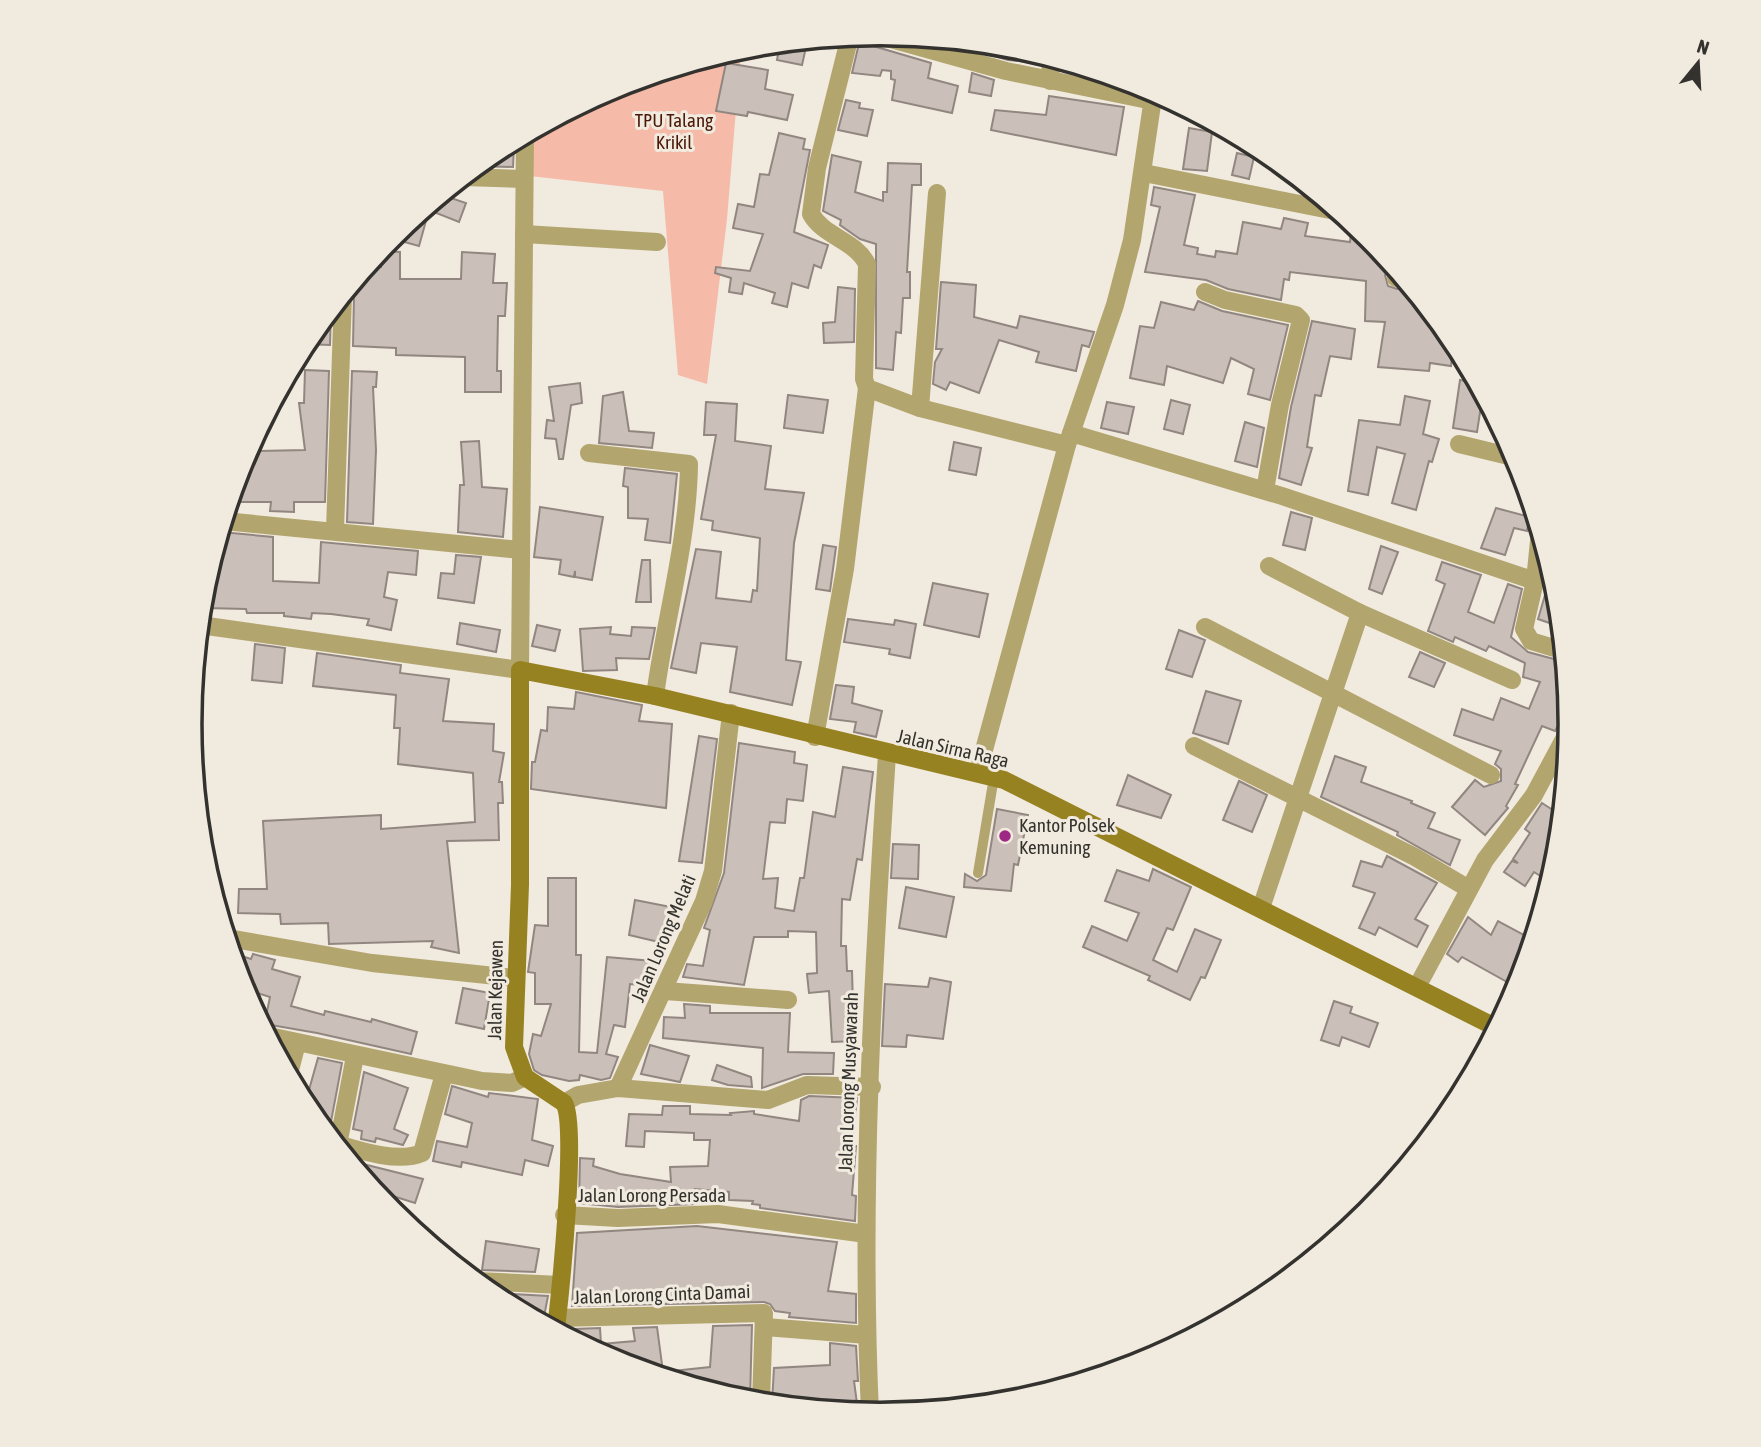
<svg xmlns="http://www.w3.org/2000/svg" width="1761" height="1447" font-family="'Asap Condensed',sans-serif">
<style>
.green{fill:#f5baa8}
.building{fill:#cbc0b9;stroke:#928780;stroke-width:2}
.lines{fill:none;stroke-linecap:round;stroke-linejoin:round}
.lane{stroke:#b3a56e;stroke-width:10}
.street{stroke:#b3a56e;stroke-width:18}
.secondary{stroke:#978221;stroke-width:18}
.poi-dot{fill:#9e2984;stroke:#f1eadf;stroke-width:2.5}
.labels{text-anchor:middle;stroke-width:6;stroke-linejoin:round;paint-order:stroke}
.park-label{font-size:19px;fill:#4c1808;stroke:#f1eadf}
.street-label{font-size:19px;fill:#34322e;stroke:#f1eadf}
.poi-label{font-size:19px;fill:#34322e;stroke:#f1eadf;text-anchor:start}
.rim{fill:none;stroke:#34322e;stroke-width:3.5}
</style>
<rect width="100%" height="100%" fill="#f1eadf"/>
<path class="green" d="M741 48 727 219 707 384 678 375 663 191 530 176 535 130 617 86Z"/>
<g class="building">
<path d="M861 35 870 45 931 63 928 78 958 86 952 113 892 100 895 80 891 79V71L882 70 880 76 852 73Z"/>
<path d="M780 43 806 47 802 65 777 60Z"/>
<path d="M978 43 1016 47 1040 54 1039 63 1008 60 977 51Z"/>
<path d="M726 63 768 70 765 89 793 95 787 120 748 112 747 116 716 111Z"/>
<path d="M972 73 994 80 991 96 969 92Z"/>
<path d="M1049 96 1124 107 1116 155 991 130 995 110 1046 115Z"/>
<path d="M846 100 860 103 859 108 873 110 867 136 838 130Z"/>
<path d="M1189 128 1212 132 1207 171 1183 169Z"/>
<path d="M779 133 805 139 803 149 810 150 794 232 828 245 821 268 814 265 808 288 792 283 787 307 772 303 775 293 744 283 742 294 729 292 731 278 715 273 716 267 750 271 763 234 733 228 738 204 754 207 760 174 769 175Z"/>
<path d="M506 145H514L513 167 477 166Z"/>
<path d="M1237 153 1254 157 1249 179 1232 175Z"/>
<path d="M832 155 861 162 855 192 883 201V192H887L888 163 921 164V185H912L907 272H910V298H903L901 333 896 332 893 370 876 368V244L860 239 840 225 841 220 823 211Z"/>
<path d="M1154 187 1195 195 1184 245 1198 248 1197 254 1215 257 1216 251 1237 254 1243 222 1281 229 1284 218 1308 223 1305 236 1350 242 1352 222 1369 236 1394 267 1385 275 1388 286 1397 289 1410 285 1454 340 1451 366 1430 363 1429 371 1378 367 1385 322 1365 321 1366 281 1290 272 1289 280 1284 279 1281 300 1228 289 1206 280 1145 272 1160 207 1151 205Z"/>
<path d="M442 195 466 203 459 222 429 210 419 246 390 238Z"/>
<path d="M381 251 400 252V279H461L462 252 495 254 493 283H507L505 316H498L497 371H501V392H465V357L396 355V348L353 346 354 295 350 287 367 266 381 267Z"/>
<path d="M941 282 976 285 974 317 1017 328 1020 316 1094 332 1089 347 1082 345 1076 371 1036 362 1039 352 999 340 979 393 950 382 946 390 933 384 935 362 942 349H936Z"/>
<path d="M838 287 855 289 854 342 824 343 823 323 835 322Z"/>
<path d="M1198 301 1222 311 1288 325 1270 400 1248 394 1254 369 1231 358 1223 383 1167 366 1164 385 1130 378 1140 326 1154 328 1161 302 1194 310Z"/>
<path d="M331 310 330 345 304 344 307 340Z"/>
<path d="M1312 321 1355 329 1351 359 1330 356 1321 396 1315 395 1307 447 1312 448 1301 485 1279 478 1291 407Z"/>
<path d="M305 370 329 371 325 502H294V512L270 511 271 502H230L243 459 260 428 259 451 305 450 299 403H304Z"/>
<path d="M352 371 377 372 376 387H373L376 450 373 524 347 522Z"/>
<path d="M1460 380 1477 383 1483 393 1477 432 1453 428Z"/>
<path d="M580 383 582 403 571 405 563 459H559L556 439 545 438 547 420 554 421 549 387Z"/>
<path d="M623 392 629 431 654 433 652 448 599 443 603 396Z"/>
<path d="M788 395 828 400 823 433 784 428Z"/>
<path d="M1405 396 1430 401 1423 434 1439 439 1432 462 1429 461 1416 510 1392 503 1405 454 1377 447 1368 495 1348 491 1359 420 1400 425Z"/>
<path d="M1171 400 1190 405 1183 434 1164 429Z"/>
<path d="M706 402 737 404 735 441 771 446 765 489 804 493 794 543 786 660 801 662 792 705 730 692 737 647 701 643 696 673 671 668 696 549 721 552 716 598 751 602 753 590 757 591 760 538 712 530 713 521 701 519 716 435H704Z"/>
<path d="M1107 402 1134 407 1128 434 1101 428Z"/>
<path d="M1245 422 1264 428 1257 467 1235 461Z"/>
<path d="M479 441 482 487 507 489 503 537 458 532 460 485H464L461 442Z"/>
<path d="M954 442 981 448 976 475 949 470Z"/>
<path d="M625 468 677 474 670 543 645 540 648 519 628 518V487L623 486Z"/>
<path d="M540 507 603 517 592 580 575 577V571L574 577 559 574 561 560 534 557Z"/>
<path d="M1496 508 1530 517 1527 531 1514 528 1505 555 1481 548Z"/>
<path d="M1291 512 1312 518 1305 550 1283 545Z"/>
<path d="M221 532 273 537V581L319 583 321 542 418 551 416 575 388 572 384 597 397 600 391 630 367 625 369 619 331 614 312 613 311 619 284 616V613H247L246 609 205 608 206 580Z"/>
<path d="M823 545 836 547 830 591 816 589Z"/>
<path d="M1381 546 1398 552 1382 594 1369 589Z"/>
<path d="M456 555 481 557 474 603 438 598 441 573 454 574Z"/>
<path d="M642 560H650L651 602H636Z"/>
<path d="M1442 562 1481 575 1468 612 1494 623 1508 584 1522 589 1511 637 1528 652 1565 662 1570 715 1561 720 1555 731 1542 726 1515 784 1518 785 1506 806 1508 808 1485 835 1452 807 1475 780 1484 787 1501 781V769L1495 764 1501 751 1454 735 1462 709 1493 720 1501 698 1529 709 1540 682 1523 677 1525 663 1489 646 1486 651 1455 637 1453 642 1428 631 1445 584 1436 580Z"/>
<path d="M1548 562 1558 589 1561 627 1538 619 1545 595Z"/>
<path d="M933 583 988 594 979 637 924 625Z"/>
<path d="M848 619 894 625 895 620 916 624 910 658 889 654 890 649 844 642Z"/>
<path d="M460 623 500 630 496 652 457 644Z"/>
<path d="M537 625 560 630 555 651 532 646Z"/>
<path d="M611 627 610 634 631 636 632 627 655 628 649 659 616 658 617 670 583 671 580 629Z"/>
<path d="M1179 630 1205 640 1192 677 1166 669Z"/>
<path d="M255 644 285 648 282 683 252 680Z"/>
<path d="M1420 652 1445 663 1434 687 1409 677Z"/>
<path d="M317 653 401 665 400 673 449 679 443 721 494 724 493 751 504 753 499 782H502L503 803H498L499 840 447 841 459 953 431 947 433 941 329 944 328 923 281 924 280 914 238 913 239 889H267L263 821 381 815V829L475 822 473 773 398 764 400 728H394L396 695 313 686Z"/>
<path d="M836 685 854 687 852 703 882 711 876 737 854 732 856 722 830 719Z"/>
<path d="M1206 691 1241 701 1228 744 1193 733Z"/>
<path d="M576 692 642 705 639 721 672 724 666 808 531 789 532 762H535L541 730 547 731 548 707 574 709Z"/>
<path d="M699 736 717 739 702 863 679 861Z"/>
<path d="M739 743 795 752 794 763 807 765 803 801 787 799 785 823 770 822 763 879 778 878 775 908 794 911 800 878H804L813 812 835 817 843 767 873 772 862 860 857 859 850 900 842 899 841 946H846L847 971H852L854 1041 832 1042 829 991 809 993 807 974 817 973 816 932 788 931V937H754L744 985 683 977 687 964 703 966 710 930 704 928 724 873Z"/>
<path d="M1335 756 1366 767 1361 782 1412 801 1411 803 1435 813 1428 828 1460 840 1450 865 1397 835 1398 832 1321 797Z"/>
<path d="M1128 775 1171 795 1161 818 1117 805Z"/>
<path d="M1239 781 1267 795 1252 832 1223 820Z"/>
<path d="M1542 803 1562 816 1557 859 1550 882 1534 872 1525 886 1504 872 1512 861 1518 863 1513 859 1530 833 1525 829Z"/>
<path d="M997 809 1028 815 1018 865 1014 864 1011 891 964 887 965 874 977 881 986 875Z"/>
<path d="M893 844 919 845 918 879 891 878Z"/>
<path d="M1387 856 1437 883 1415 919 1428 926 1417 947 1379 927 1375 935 1359 928 1375 893 1353 886 1361 861 1382 867Z"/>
<path d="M1153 869 1191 887 1173 930 1167 928 1153 960 1177 972 1195 929 1221 940 1205 978 1201 977 1190 1000 1148 980 1150 976 1083 947 1092 926 1127 941 1139 913 1105 901 1117 870 1149 881Z"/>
<path d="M548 878H576V955H581L579 1052 597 1053 607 957 653 961 649 986 630 984 625 1027 614 1025 606 1054 618 1057 610 1078 601 1080 580 1075 579 1080 569 1081 542 1075 534 1070 529 1054 533 1034 541 1036 551 1004H535V973L528 972 535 925 548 926Z"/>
<path d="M906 887 954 897 946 937 899 928Z"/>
<path d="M635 900 676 908 672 928 665 927 663 943 629 935Z"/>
<path d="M1468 917 1491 935 1498 921 1533 940 1518 988 1462 957 1458 962 1447 954Z"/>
<path d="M232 953 251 959 253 954 275 960 272 969 300 977 291 1006 324 1015 325 1011 371 1022 372 1019 417 1032 411 1054 317 1033 271 1025 264 1026 270 997 244 989Z"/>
<path d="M930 978 951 982 943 1039 907 1035 906 1047 882 1046 885 984 928 987Z"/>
<path d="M463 988 490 993 484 1029 456 1023Z"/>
<path d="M1334 1001 1352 1007 1350 1013 1378 1023 1369 1047 1342 1037 1339 1046 1321 1040Z"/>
<path d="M684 1004 710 1006V1013H790L788 1052 834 1053 833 1074H803L762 1088 763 1048 663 1038 664 1017 685 1018Z"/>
<path d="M650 1045 689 1056 680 1082 641 1074Z"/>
<path d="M318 1058 342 1063 330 1127 321 1124 305 1104Z"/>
<path d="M717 1065 751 1077 752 1087 728 1085 712 1080Z"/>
<path d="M364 1072 408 1088 394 1129 408 1135 403 1145 376 1138 375 1142 361 1139 362 1131 353 1129Z"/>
<path d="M452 1086 488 1097 489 1093 538 1099 532 1140 553 1146 548 1166 525 1160 522 1175 462 1162 461 1167 433 1161 437 1141 467 1147 472 1123 445 1114Z"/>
<path d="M809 1096 857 1098 852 1146H856L852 1195 856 1196 855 1221 760 1208V1205L752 1204 753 1201 729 1200V1192L695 1189 696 1204 618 1207 579 1203 580 1158 594 1159 593 1166 620 1174 671 1182 670 1167 708 1166 710 1140H694V1133L645 1131 644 1147 626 1146 629 1114 662 1115 663 1106H690V1114L731 1115 730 1113 754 1111V1114L799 1121 801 1100Z"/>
<path d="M351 1161 423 1179 415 1203 396 1197 394 1202 381 1198Z"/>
<path d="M697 1226 837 1242 828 1291 856 1294V1323L789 1317 790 1313 775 1311 770 1304 764 1302 572 1306 577 1233Z"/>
<path d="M486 1241 539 1249 535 1272 482 1270Z"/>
<path d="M492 1293 548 1296 543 1322 527 1313 528 1308 514 1306Z"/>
<path d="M752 1325 750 1400 616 1361 575 1339 574 1329 600 1328 601 1344 635 1341 633 1328 657 1327 663 1372 710 1367 713 1326Z"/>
<path d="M830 1343 856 1346 858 1381H854L858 1411 772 1403 774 1368 830 1365Z"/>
</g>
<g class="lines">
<path class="lane" d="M978 873 994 777"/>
<g class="street">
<path d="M873 34 1006 71 1153 101"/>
<path d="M850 36 817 168 811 214C824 237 855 240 867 264L864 379 867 388 920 408 1067 445"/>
<path d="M1050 81 1051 57"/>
<path d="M1144 173 1340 212"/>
<path d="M464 177 524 179"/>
<path d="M524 234 657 242"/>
<path d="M1396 278 1402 277"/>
<path d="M1205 292 1225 300 1296 315 1301 320 1280 405 1265 490"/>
<path d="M920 408 937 193"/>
<path d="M1071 433 1282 496 1535 581"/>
<path d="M1459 444 1517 458"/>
<path d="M589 453 689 464C688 542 665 619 655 696"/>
<path d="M224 521 521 550"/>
<path d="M335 530 343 295"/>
<path d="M1540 531 1535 581 1524 629 1531 641 1564 651"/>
<path d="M1269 566 1360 613"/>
<path d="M200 625 520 670 525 135"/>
<path d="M1205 627 1491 775"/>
<path d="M815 737 845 569 867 388"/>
<path d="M1194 746 1415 857 1469 889"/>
<path d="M978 772 1067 445 1115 305 1132 240 1154 91"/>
<path d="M1261 908 1360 613 1512 680"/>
<path d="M228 938 372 963 515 978"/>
<path d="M1417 987 1485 860 1534 795 1571 726"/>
<path d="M665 991 788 1000"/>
<path d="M269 1036 482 1081 512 1083 525 1077"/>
<path d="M289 1074 297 1043"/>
<path d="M618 1088 704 901 713 871 731 713"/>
<path d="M564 1103 578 1095 618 1088 768 1100 807 1085 872 1087"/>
<path d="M338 1144C361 1151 399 1163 422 1153L444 1074"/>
<path d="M338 1145 355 1056"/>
<path d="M564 1215 618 1218 718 1214 866 1234"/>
<path d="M477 1281 560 1285"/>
<path d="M557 1318 764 1313 761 1402"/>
<path d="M765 1327 867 1335"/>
<path d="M870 1413C860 1193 873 973 887 754"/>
</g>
<path class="secondary" d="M556 1329C560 1295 578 1124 564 1103L525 1077 514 1047 520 885V670L655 696 1004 780 1497 1028"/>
</g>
<circle class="poi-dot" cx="1005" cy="836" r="7"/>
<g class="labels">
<g class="park-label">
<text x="674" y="127">TPU Talang<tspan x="674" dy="22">Krikil</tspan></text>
</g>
<g class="street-label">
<text transform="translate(953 748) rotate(13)" y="7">Jalan Sirna Raga</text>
<text transform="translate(663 938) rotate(-67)" y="7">Jalan Lorong Melati</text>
<text transform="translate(495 990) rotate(-89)" y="7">Jalan Kejawen</text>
<text transform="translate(848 1082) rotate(-88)" y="7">Jalan Lorong Musyawarah</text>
<text x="652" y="1202">Jalan Lorong Persada</text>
<text transform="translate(662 1294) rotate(-2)" y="7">Jalan Lorong Cinta Damai</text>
</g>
<g class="poi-label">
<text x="1019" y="832">Kantor Polsek<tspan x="1019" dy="22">Kemuning</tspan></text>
</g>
</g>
<path d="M0 0H1761V1447H0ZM202 724a678 678 0 1 1 1356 0a678 678 0 1 1-1356 0Z" fill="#f1eadf" fill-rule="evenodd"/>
<path class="rim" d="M202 724a678 678 0 1 1 1356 0a678 678 0 1 1-1356 0Z"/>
<g transform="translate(1698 63) rotate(18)" stroke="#f1eadf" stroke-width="5" paint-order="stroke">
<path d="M0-5L12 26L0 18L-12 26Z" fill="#34322e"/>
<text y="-10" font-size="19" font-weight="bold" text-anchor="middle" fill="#34322e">N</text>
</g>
</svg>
